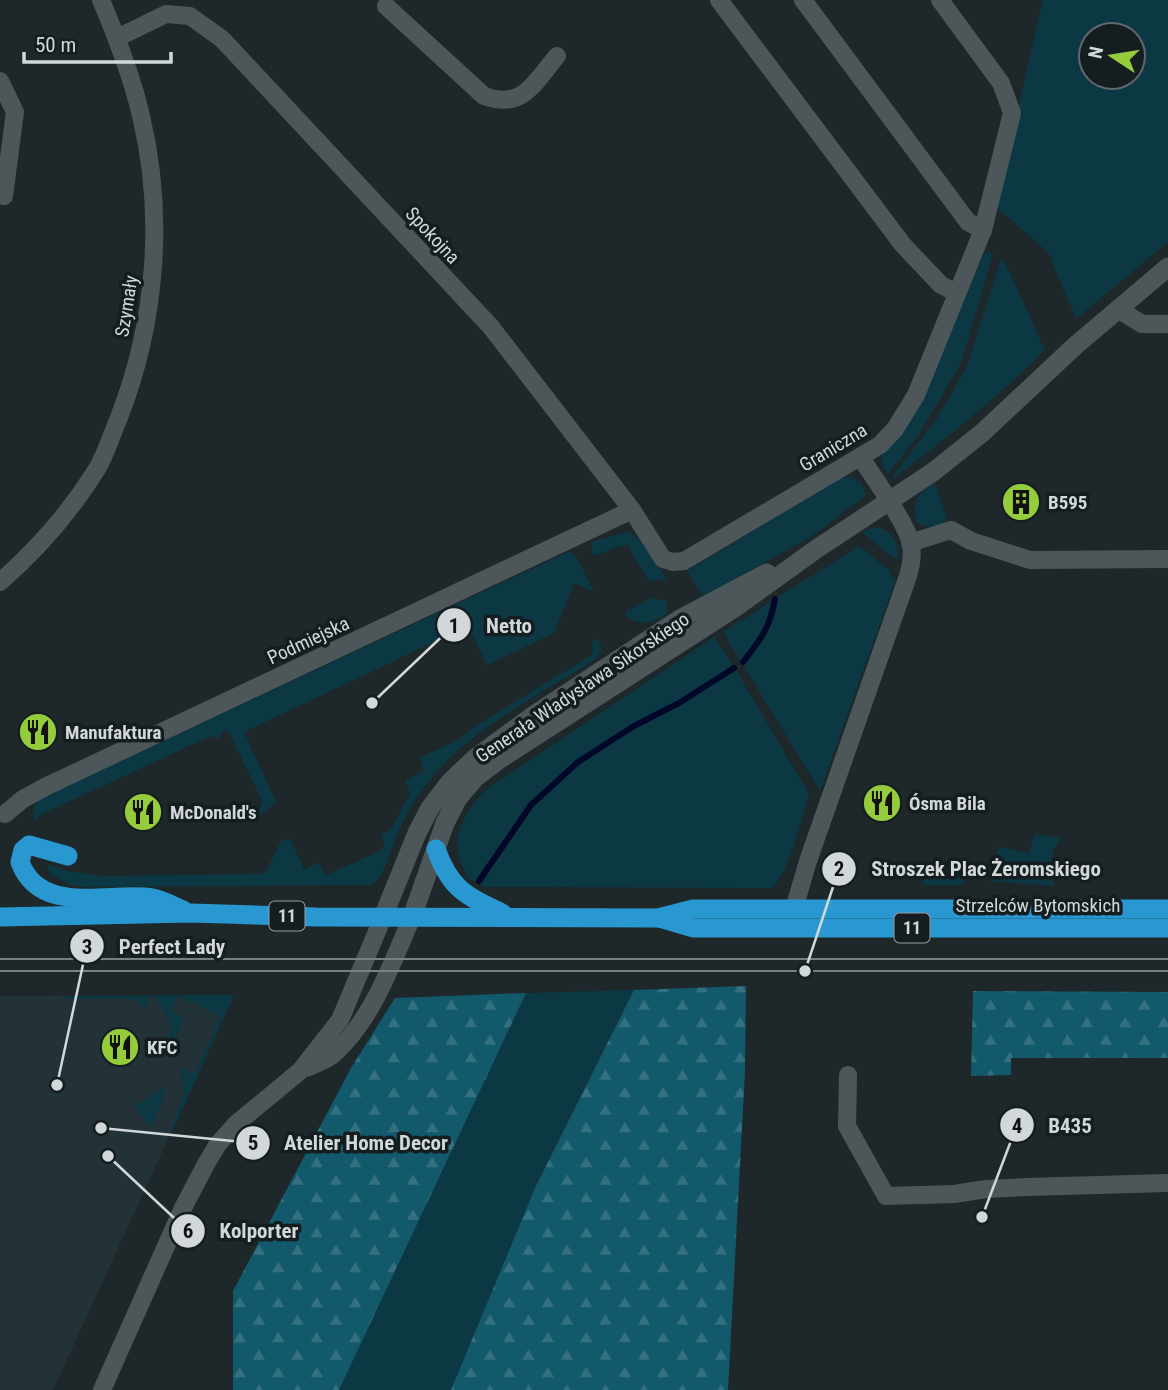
<svg xmlns="http://www.w3.org/2000/svg" width="1168" height="1390" font-family="'Roboto Condensed',sans-serif">
<style>
.built{fill:#233237}
.green{fill:#0c3844;fill-rule:evenodd}
.forest{fill:url(#forest-firs)}
.lines{fill:none;stroke-linecap:round;stroke-linejoin:round}
.stream{stroke:#000728;stroke-width:6}
.minor{stroke:#4d575a;stroke-width:18}
.tertiary{stroke:#4d575a;stroke-width:19}
.trunk{stroke:#2997d0;stroke-width:19}
.tram{stroke:#798082;stroke-width:2}
.labels{text-anchor:middle;stroke-width:7;stroke-linejoin:round;paint-order:stroke}
.shield{fill:#151d20;stroke:#99a0a2;stroke-width:2}
.shield-label{font-size:18px;font-weight:bold;fill:#d2d8da}
.street-label{font-size:19px;fill:#d2d8da;stroke:#151d20}
.poi-label{font-size:19px;font-weight:bold;fill:#d2d8da;stroke:#151d20;text-anchor:start}
.leader{fill:none;stroke:#d2d8da;stroke-width:2.5}
.callout-dot{fill:#d2d8da;stroke:#151d20;stroke-width:2.5}
.mark-label{font-size:21px;text-anchor:middle;font-weight:bold;fill:#111}
.callout-label{font-size:21px;text-anchor:middle;font-weight:bold;fill:#d2d8da;stroke:#151d20;stroke-width:7;stroke-linejoin:round;paint-order:stroke}
</style>
<defs>
<pattern id="forest-firs" width="22" height="20" patternUnits="userSpaceOnUse" patternTransform="scale(1.75)"><rect width="22" height="20" fill="#12596b"/><path d="M5 1l3.5 6h-7zM16 11l3.5 6h-7z" fill="#347080"/></pattern>
</defs>
<rect width="100%" height="100%" fill="#1e2729"/>
<path class="built" d="M234 995 53 1390H0V996Z"/>
<g class="green">
<path d="M1043 0H1168V242L1076 319 1048 252 995 206ZM1091 35H1133V77H1091Z"/>
<path d="M985 252 993 254 961 363 918 436 888 474 882 465V454L933 373Z"/>
<path d="M1001 259 1004 260 1045 350C998 397 947 438 894 478L892 477 938 417 967 366Z"/>
<path d="M849 477 861 482 866 495 812 536 704 597 687 571 841 478Z"/>
<path d="M935 483 947 519 946 525 931 528 917 523C911 501 917 494 935 483Z"/>
<path d="M874 527C893 530 898 541 898 559L893 558 862 532Z"/>
<path d="M627 532 640 539 668 581 658 579 649 582 627 544 593 556 591 542Z"/>
<path d="M859 546 890 571V576L896 579 820 791 723 632Z"/>
<path d="M570 551 579 561 594 592 574 583 554 633 487 665 467 623 449 635 244 732 276 802 261 815 255 813 263 803 230 734 224 730 218 739 213 736 200 741 42 814 33 822 34 806 41 798Z"/>
<path d="M652 598 667 601V613C652 624 642 626 626 617V611Z"/>
<path d="M714 637 736 670 809 794C799 825 793 862 773 888L486 887 465 877 467 874C447 841 461 818 484 791Z"/>
<path d="M593 639 598 640C604 646 601 652 597 658 544 693 476 725 435 774 419 793 405 815 396 838 389 854 386 874 372 885L81 887 70 885 49 873 48 864 67 871 103 876 261 874 267 869 281 841 290 838 304 869 319 863 325 874H329L382 850 384 844 380 835 390 830 410 794 405 781 424 771 419 758 460 739 472 728 592 655Z"/>
<path d="M1034 834 1061 838C1050 852 1048 869 1054 886L989 881 999 847 1029 853Z"/>
<path d="M929 863 966 879 963 885H922Z"/>
<path d="M634 990 535 1188 451 1390H339L526 993Z"/>
<path d="M234 995 171 1134 169 1133 184 1094 181 1068 195 1073 220 1017 192 1001 190 1003 177 997 171 1011 184 1017 175 1038 169 1041 171 1024 156 998 149 997 145 1009 138 1001 133 999H66L64 996Z"/>
<path d="M165 1086 163 1099 153 1124 149 1126 134 1105 139 1102 140 1104Z"/>
</g>
<g class="forest">
<path d="M746 986 745 1071 728 1390H451L535 1188 634 990Z"/>
<path d="M973 991 1168 992V1058H1011V1075L971 1076Z"/>
<path d="M526 993 339 1390H233V1291L351 1068 395 998Z"/>
</g>
<g class="lines">
<g class="stream">
<path d="M743 662C761 639 770 628 775 599"/>
<path d="M479 881 531 805 578 762 634 726 679 703 734 668"/>
</g>
<g class="minor">
<path d="M719 0 903 245 941 285 957 293"/>
<path d="M803 0 968 222 983 230"/>
<path d="M386 6 484 96C523 110 534 83 557 56"/>
<path d="M117 38 166 14 190 16 222 39 491 327 632 510 663 559 673 562 684 561 880 445 895 429 916 395 983 230 1012 113 1001 83 940 0"/>
<path d="M0 81 15 112 4 196"/>
<path d="M1118 309 1142 324H1168"/>
<path d="M910 543 951 530 971 541 1030 560 1168 559"/>
<path d="M0 582C38 549 70 512 97 469 106 454 111 436 118 420 156 324 165 216 141 116 132 76 117 38 101 0"/>
<path d="M5 814 23 799 47 786 632 510"/>
<path d="M794 909 808 861 908 576C911 566 913 555 911 544 906 522 874 478 861 458"/>
<path d="M306 1068C316 1064 328 1060 335 1053 373 1018 392 963 412 917"/>
<path d="M848 1075 847 1126 886 1196 954 1194 986 1189 1028 1187 1168 1183"/>
<path d="M102 1390 183 1208 206 1164 218 1144 236 1124 300 1071 340 1020 383 917"/>
</g>
<g class="tertiary">
<path d="M383 917 417 833 430 808 450 782 474 759 534 715 680 619 767 573"/>
<path d="M412 917 445 823 458 798 475 778 500 759 736 607 815 550 933 472 982 433 1076 345 1168 267"/>
</g>
<g class="trunk">
<path d="M436 849C450 889 466 896 502 913"/>
<path d="M68 856 29 845 23 850 20 862C40 917 111 891 153 898 163 900 174 906 183 910"/>
<path d="M0 917 191 913 316 917 658 918 693 909H1168"/>
<path d="M659 918 693 928H1168"/>
</g>
<g class="tram">
<path d="M0 959H1168"/>
<path d="M0 971H1168"/>
</g>
</g>
<defs>
<g id="building-disc" transform="scale(2.0125)"><circle r="9.5" fill="#94cc3b" stroke="#151d20"/><path d="M-4-6H4V6H1V3H-1V6H-4ZM-2.5-4.3h1.7v1.8h-1.7ZM.8-4.3h1.7v1.8H.8ZM-2.5-1h1.7V.8h-1.7ZM.8-1h1.7V.8H.8Z" fill="#111"/></g>
<g id="restaurant-disc" transform="scale(2.0125)"><circle r="9.5" fill="#94cc3b" stroke="#151d20"/><path d="M-5-6h1v4h1v-4h1v4h1v-4h1v5L-1.5 .5V6h-2V.5L-5-1ZM5-6V6H3V1.5H1.5Q1.5-4 5-6Z" fill="#111"/></g>
</defs>
<g fill-rule="evenodd">
<use href="#building-disc" x="1021" y="502"/>
<use href="#restaurant-disc" x="38" y="732"/>
<use href="#restaurant-disc" x="882" y="803"/>
<use href="#restaurant-disc" x="143" y="812"/>
<use href="#restaurant-disc" x="120" y="1047"/>
</g>
<g class="labels">
<g class="shield">
<rect x="269.5" y="901.5" width="35" height="29" rx="5"/>
<rect x="894.5" y="913.5" width="35" height="29" rx="5"/>
</g>
<g class="shield-label">
<text x="287" y="922">11</text>
<text x="912" y="934">11</text>
</g>
<g class="street-label">
<text transform="translate(433 235) rotate(47)" y="7">Spokojna</text>
<text transform="translate(126 306) rotate(-81)" y="7">Szymały</text>
<text transform="translate(833 447) rotate(-31)" y="7">Graniczna</text>
<text transform="translate(308 640) rotate(-25)" y="7">Podmiejska</text>
<text transform="translate(582 687) rotate(-34)" y="7">Generała Władysława Sikorskiego</text>
<text x="1038" y="912">Strzelców Bytomskich</text>
</g>
<g class="poi-label">
<text x="1048" y="509">B595</text>
<text x="65" y="739">Manufaktura</text>
<text x="909" y="810">Ósma Bila</text>
<text x="170" y="819">McDonald's</text>
<text x="147" y="1054">KFC</text>
</g>
</g>
<path class="leader" d="M372 703L454 625M805 971L839 869M57 1085L87 946M982 1217L1017 1125M101 1128L253 1143M108 1156L188 1231"/>
<g class="callout-dot">
<circle cx="372" cy="703" r="7"/>
<circle cx="805" cy="971" r="7"/>
<circle cx="57" cy="1085" r="7"/>
<circle cx="982" cy="1217" r="7"/>
<circle cx="101" cy="1128" r="7"/>
<circle cx="108" cy="1156" r="7"/>
<circle cx="454" cy="625" r="18"/>
<circle cx="839" cy="869" r="18"/>
<circle cx="87" cy="946" r="18"/>
<circle cx="1017" cy="1125" r="18"/>
<circle cx="253" cy="1143" r="18"/>
<circle cx="188" cy="1231" r="18"/>
</g>
<g class="mark-label">
<text x="454" y="633">1</text>
<text x="839" y="876">2</text>
<text x="87" y="954">3</text>
<text x="1017" y="1133">4</text>
<text x="253" y="1150">5</text>
<text x="188" y="1238">6</text>
</g>
<g class="callout-label">
<text x="509" y="633">Netto</text>
<text x="986" y="876">Stroszek Plac Żeromskiego</text>
<text x="172" y="954">Perfect Lady</text>
<text x="1070" y="1133">B435</text>
<text x="366" y="1150">Atelier Home Decor</text>
<text x="259" y="1238">Kolporter</text>
</g>
<g transform="translate(1112 56) rotate(282)"><circle r="33" fill="#151d20" stroke="#61686a" stroke-width="2"/>
<path d="M0-5L12 26L0 18L-12 26Z" fill="#94cc3b"/>
<text y="-10" font-size="19" font-weight="bold" text-anchor="middle" fill="#d2d8da">N</text>
</g>
<path d="M24 52v10h147v-10" fill="none" stroke="#d2d8da" stroke-width="3.5"/>
<text x="35" y="52" font-size="21" fill="#d2d8da" stroke="#151d20" stroke-width="5" paint-order="stroke">50 m</text>
</svg>
